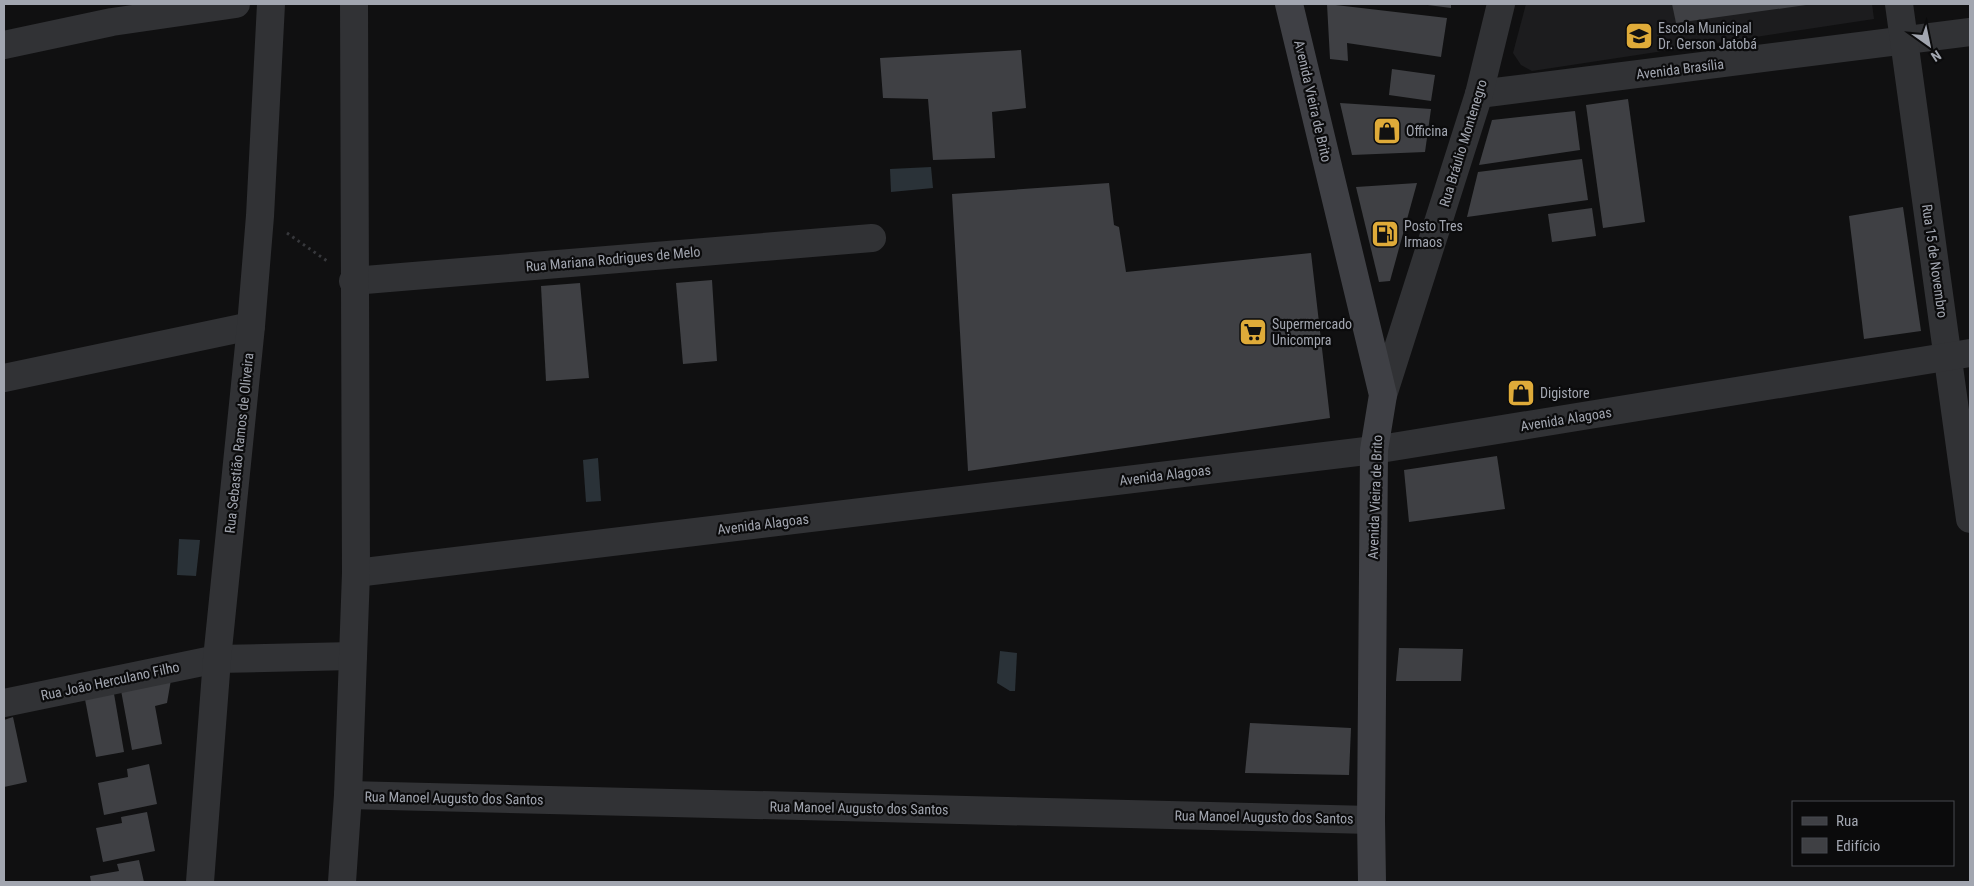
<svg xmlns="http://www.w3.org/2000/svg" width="1974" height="886" font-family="'Roboto Condensed',sans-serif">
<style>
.built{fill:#1c1c1e}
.water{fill:#2a3238}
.building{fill:#3f4044}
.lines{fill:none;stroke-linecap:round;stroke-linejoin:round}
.path{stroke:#37383c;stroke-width:3;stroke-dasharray:2.5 4;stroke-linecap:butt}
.minor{stroke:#313235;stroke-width:28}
.tertiary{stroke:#313235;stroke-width:28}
.secondary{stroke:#3f4045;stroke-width:28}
.labels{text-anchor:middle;stroke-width:4.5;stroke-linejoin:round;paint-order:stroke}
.poi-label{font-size:14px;fill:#a2a6b0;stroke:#0b0b0c;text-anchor:start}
.street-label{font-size:14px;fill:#a2a6b0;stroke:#0b0b0c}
</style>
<rect width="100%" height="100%" fill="#101011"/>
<path class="built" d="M1526 4H1872L1874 19 1532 71 1521 65 1513 53Z"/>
<g class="water">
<path d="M931 167 933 188 891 192 890 169Z"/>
<path d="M598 458 601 501 586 502 583 460Z"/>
<path d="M179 539 200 540 196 576 177 575Z"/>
<path d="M1000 651 1017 653 1015 691H1010L997 683Z"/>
</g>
<g class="building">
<path d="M1327 4 1447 18 1441 57 1347 43 1348 61 1330 59Z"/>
<path d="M1420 4H1451V8Z"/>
<path d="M1672 4H1806V5L1676 23Z"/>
<path d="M1021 50 1026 108 992 112 995 158 933 160 928 99 883 98 880 58Z"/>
<path d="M1392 69 1435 75 1431 101 1389 95Z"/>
<path d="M1628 99 1645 222 1603 228 1586 105Z"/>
<path d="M1340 103 1431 109 1425 152 1352 155Z"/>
<path d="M1575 111 1580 150 1479 165 1492 120Z"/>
<path d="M1582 159 1588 200 1467 217 1478 172Z"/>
<path d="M1109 183 1114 225 1119 227 1126 272 1311 253 1330 418 968 471 952 194Z"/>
<path d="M1417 183 1390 281 1379 282 1356 187Z"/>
<path d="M1903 207 1921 331 1864 339 1849 216Z"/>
<path d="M1592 208 1596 236 1552 242 1548 214Z"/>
<path d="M712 280 717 361 683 364 676 283Z"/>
<path d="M580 283 589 378 546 381 541 286Z"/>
<path d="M1497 456 1505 509 1409 522 1404 470Z"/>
<path d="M1399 648 1463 649 1461 681H1396Z"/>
<path d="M172 674 167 703 155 706 162 744 132 750 120 685Z"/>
<path d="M113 688 124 752 96 757 84 694Z"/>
<path d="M13 717 27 782 4 787V720Z"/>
<path d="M1250 723 1351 728 1349 775 1245 773Z"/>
<path d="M149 764 157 804 104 815 98 783 128 777 127 769Z"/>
<path d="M147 812 155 851 103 862 96 828 122 823 121 817Z"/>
<path d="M139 860 144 882H91L90 876 119 871 117 864Z"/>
</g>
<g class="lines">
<path class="path" d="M287 233 327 261"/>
<g class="minor">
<path d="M1479 94 1970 32"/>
<path d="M353 281 872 238"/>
<path d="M4 378 251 326"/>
<path d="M356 573 1374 450"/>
<path d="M4 703 217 659 353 656"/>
<path d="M348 795 1371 820"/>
<path d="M200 882 217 659 251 326 260 216 271 4"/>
<path d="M342 882 348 795 356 573 354 4"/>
</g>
<g class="tertiary">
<path d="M1899 4 1970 519"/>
<path d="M4 45 112 22 236 4"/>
<path d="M1383 395 1479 94 1501 4"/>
<path d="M1374 450 1970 353"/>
</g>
<path class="secondary" d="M1289 4 1383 395 1374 450 1371 820 1372 882"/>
</g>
<defs>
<g id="school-square" transform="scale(1.4375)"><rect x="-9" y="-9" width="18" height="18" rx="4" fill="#dfab39" stroke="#0b0b0c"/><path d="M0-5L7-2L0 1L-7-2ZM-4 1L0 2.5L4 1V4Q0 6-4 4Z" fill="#111"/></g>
<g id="shop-square" transform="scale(1.4375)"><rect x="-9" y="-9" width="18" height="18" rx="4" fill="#dfab39" stroke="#0b0b0c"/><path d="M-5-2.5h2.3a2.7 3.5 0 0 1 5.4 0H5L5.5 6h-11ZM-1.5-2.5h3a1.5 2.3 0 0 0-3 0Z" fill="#111"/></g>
<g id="fuel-square" transform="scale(1.4375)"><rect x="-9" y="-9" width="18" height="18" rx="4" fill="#dfab39" stroke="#0b0b0c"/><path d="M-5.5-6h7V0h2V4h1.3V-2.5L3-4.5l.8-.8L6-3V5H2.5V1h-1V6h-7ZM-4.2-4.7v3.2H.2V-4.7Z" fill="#111"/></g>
<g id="supermarket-square" transform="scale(1.4375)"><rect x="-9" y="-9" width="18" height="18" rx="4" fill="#dfab39" stroke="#0b0b0c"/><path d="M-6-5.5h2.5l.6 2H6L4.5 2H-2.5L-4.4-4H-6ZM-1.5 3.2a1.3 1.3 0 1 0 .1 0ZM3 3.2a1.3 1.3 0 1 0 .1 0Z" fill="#111"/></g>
</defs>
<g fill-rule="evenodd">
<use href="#school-square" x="1639" y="36"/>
<use href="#shop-square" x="1387" y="131"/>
<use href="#fuel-square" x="1385" y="234"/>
<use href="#supermarket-square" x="1253" y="332"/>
<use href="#shop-square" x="1521" y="393"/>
</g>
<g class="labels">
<g class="poi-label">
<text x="1658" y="33">Escola Municipal<tspan x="1658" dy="16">Dr. Gerson Jatobá</tspan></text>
<text x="1406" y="136">Officina</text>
<text x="1404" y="231">Posto Tres<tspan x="1404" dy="16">Irmaos</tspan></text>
<text x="1272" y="329">Supermercado<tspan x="1272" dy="16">Unicompra</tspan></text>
<text x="1540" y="398">Digistore</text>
</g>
<g class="street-label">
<text transform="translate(1680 69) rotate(-7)" y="5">Avenida Brasília</text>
<text transform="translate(1313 101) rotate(77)" y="5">Avenida Vieira de Brito</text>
<text transform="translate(1463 143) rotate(-73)" y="5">Rua Bráulio Montenegro</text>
<text transform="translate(613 259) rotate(-5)" y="5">Rua Mariana Rodrigues de Melo</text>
<text transform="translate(1935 261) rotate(82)" y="5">Rua 15 de Novembro</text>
<text transform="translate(1566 419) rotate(-9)" y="5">Avenida Alagoas</text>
<text transform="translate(239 443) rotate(-84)" y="5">Rua Sebastião Ramos de Oliveira</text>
<text transform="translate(1165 475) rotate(-7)" y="5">Avenida Alagoas</text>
<text transform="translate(1375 497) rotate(-88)" y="5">Avenida Vieira de Brito</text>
<text transform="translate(763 524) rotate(-7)" y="5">Avenida Alagoas</text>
<text transform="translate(110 681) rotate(-12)" y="5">Rua João Herculano Filho</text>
<text transform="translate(454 798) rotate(1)" y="5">Rua Manoel Augusto dos Santos</text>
<text transform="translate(859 808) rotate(1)" y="5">Rua Manoel Augusto dos Santos</text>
<text transform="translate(1264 817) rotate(1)" y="5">Rua Manoel Augusto dos Santos</text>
</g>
</g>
<rect width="1974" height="886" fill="none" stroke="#a2a6b0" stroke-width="10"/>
<rect x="1792" y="801" width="162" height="65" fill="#0b0b0c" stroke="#47494e"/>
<rect x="1802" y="817" width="25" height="8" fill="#3f4045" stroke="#47494e"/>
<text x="1836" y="826" font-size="15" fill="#a2a6b0">Rua</text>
<rect x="1802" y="838" width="25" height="15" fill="#3f4044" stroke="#47494e"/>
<text x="1836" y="851" font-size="15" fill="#a2a6b0">Edifício</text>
<g transform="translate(1929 45) rotate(147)" stroke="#0b0b0c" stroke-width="4" paint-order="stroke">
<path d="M0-4L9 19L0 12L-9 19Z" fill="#a2a6b0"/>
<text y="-8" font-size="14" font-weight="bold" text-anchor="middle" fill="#a2a6b0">N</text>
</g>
</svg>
